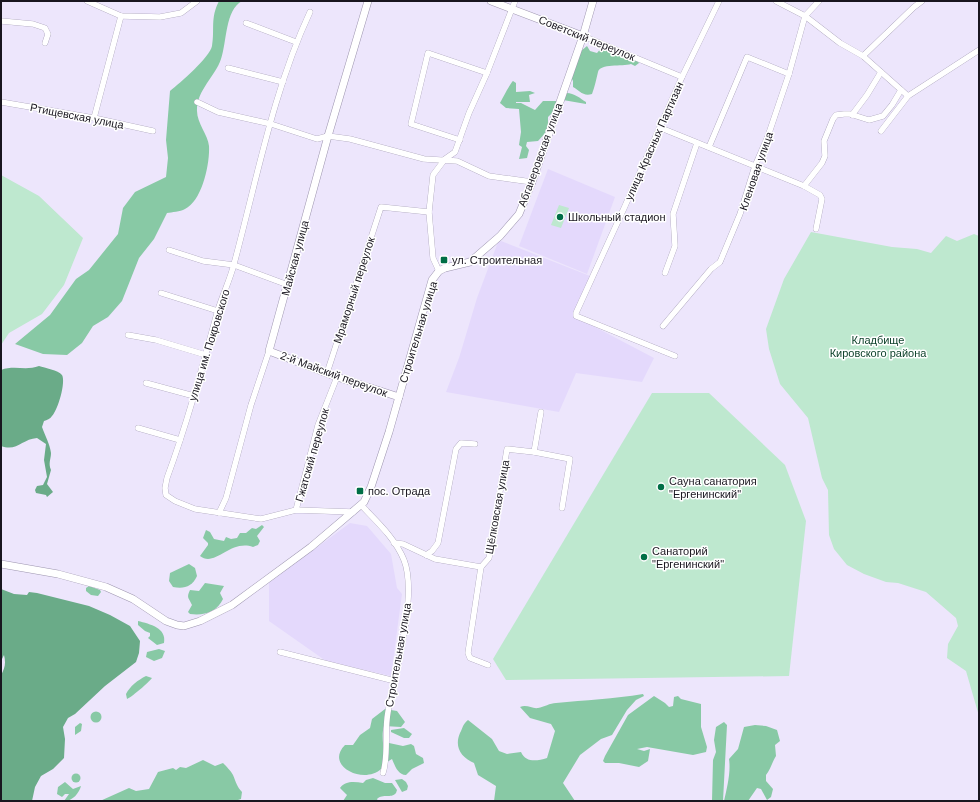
<svg xmlns="http://www.w3.org/2000/svg" width="980" height="802" font-family="Arial,sans-serif">
<style>
.built{fill:#e4d9fc}
.green{fill:#bee8cf}
.forest{fill:#88c9a5}
.water{fill:#6aab88}
.lines{fill:none;stroke-linecap:round;stroke-linejoin:round}
.minor-casing{stroke:#9d95af;stroke-width:6}
.tertiary-casing{stroke:#9d95af;stroke-width:8}
.minor{stroke:#fff;stroke-width:5.5}
.tertiary{stroke:#fff;stroke-width:7}
.poi-dot{fill:#006e46;stroke:#fff;stroke-width:1.5}
.labels{text-anchor:middle;stroke-width:3;stroke-linejoin:round;paint-order:stroke}
.street-label{font-size:11px;fill:#19161f;stroke:#fff}
.poi-label{font-size:11px;fill:#19161f;stroke:#fff;text-anchor:start}
.park-label{font-size:11px;fill:#0e422b;stroke:#fff}
</style>
<rect width="100%" height="100%" fill="#ede6fc"/>
<g class="built">
<path d="M548 169 615 197 587 274 519 246Z"/>
<path d="M501 241 590 276 576 317 654 358 642 382 576 373 559 412 446 392 459 358 477 298 498 242Z"/>
<path d="M350 523 367 526 391 554 397 588 402 594 391 676 326 661 269 621V583Z"/>
</g>
<g class="green">
<path d="M1 175 39 196 83 238 64 285 42 314 9 333 1 345Z"/>
<path d="M559 205 569 208 561 228 551 225Z"/>
<path d="M811 232 892 247 917 249 931 253 946 236 957 241 974 234 979 236V716L966 671 947 658 948 644 958 626 956 618 926 592 898 583 886 582 864 574 847 565 834 549 829 535 828 490 822 478 808 418 780 384 769 349 766 329 784 279Z"/>
<path d="M652 393H709L785 465 806 521 789 676 506 680 493 659Z"/>
</g>
<g class="forest">
<path d="M219 1H242C225 10 227 42 221 59 215 77 196 91 197 111 197 123 208 135 209 146 210 164 202 201 185 209 180 212 172 212 167 213L154 239 139 258 122 301 108 317 93 326 82 343 67 355 43 354 15 344 50 315 76 279 89 270 118 234 123 208 135 192 166 177 168 158 166 140 170 91C180 83 210 57 212 46 215 28 210 19 219 1Z"/>
<path d="M587 46 590 51 597 53 603 46 636 59 639 63 635 66 631 64C622 67 600 63 598 72 596 80 595 86 592 94 583 97 579 90 573 87V81L571 77 581 51Z"/>
<path d="M513 81 516 83V92L530 91 535 93 529 95 530 102H516V103H521L535 110 543 101H557L554 111 548 117V130L538 141 527 142 526 146 529 150 527 158 519 159 522 147 519 145 521 132 519 109 506 108 500 103C501 101 511 82 513 81Z"/>
<path d="M565 93C573 92 580 98 586 102V104L563 100Z"/>
<path d="M262 525 264 527 257 536 260 541 258 545 253 547C230 539 215 568 200 556L208 545V543L203 538 206 530 210 532 214 539 224 541 226 537 231 539 237 538 240 533H246L252 528 256 529Z"/>
<path d="M189 564 195 568 197 576C192 587 184 589 173 587L169 581 170 573Z"/>
<path d="M205 583 224 586 220 593 223 599C217 612 204 616 190 614L188 612 192 605C189 598 186 598 190 590L199 591Z"/>
<path d="M89 586 100 590 101 592 98 596 91 595 86 591V588Z"/>
<path d="M138 621C150 624 167 628 164 643L157 645 148 638 150 636V633L145 631 138 625Z"/>
<path d="M159 649 165 651 162 658 154 661 146 657 147 652Z"/>
<path d="M146 676 152 678C148 683 133 696 127 699L126 694C130 686 138 680 146 676Z"/>
<path d="M643 694 644 696 636 700 627 710 612 735 601 739 580 755 563 783 575 801H494L496 786 478 775 474 763C461 757 454 747 460 733 463 728 462 725 468 720L492 739 499 751 507 754 521 752C526 763 537 761 547 758L555 731 551 724 530 718 520 707C527 704 532 709 538 708 544 707 550 703 556 703 585 700 614 699 643 694Z"/>
<path d="M654 696 665 703 669 707 673 706 674 697 678 696 681 699 701 704V727L707 747 706 752 693 755 647 747 637 749 644 751 650 749 648 761 639 767 619 763H605L603 761 605 756 628 715Z"/>
<path d="M385 709 397 711 405 722 401 727 384 726C380 738 387 755 381 769 364 785 324 766 345 745H353L360 735 370 728 372 719Z"/>
<circle cx="96" cy="717" r="5.5"/>
<path d="M724 722 727 725 723 801H712L713 760 716 752 714 740 716 727Z"/>
<path d="M80 723 82 724 81 731 75 735V727Z"/>
<path d="M755 725 766 726 777 730 780 741 775 745 776 756C772 762 771 769 766 775V781L773 789 771 797 767 800 761 789 757 788 748 801H724C727 788 731 772 729 759L738 749 744 727Z"/>
<path d="M404 728 412 734 409 738H404L391 732V730Z"/>
<path d="M389 743 403 746 411 744 414 746 416 754 423 758 424 763 412 769 406 775C398 775 395 766 392 759L387 762Z"/>
<path d="M203 760 215 766 223 763C226 766 231 771 233 775 236 782 237 787 242 792L241 799 235 801H100L129 788 136 791 149 789 158 772 173 768 176 770 180 767 186 768Z"/>
<circle cx="76" cy="778" r="4.5"/>
<path d="M373 778 385 783H392L397 790 396 793C391 799 383 793 377 799L378 801H343L347 795 340 788C346 780 355 782 363 783L366 780Z"/>
<path d="M402 779 406 782 408 786 407 790 402 792 395 780Z"/>
<path d="M65 782 73 789 81 786C79 793 73 801 64 801L69 794H65L62 797 57 794 58 787Z"/>
</g>
<g class="water">
<path d="M39 366C45 368 58 370 62 375 66 382 58 410 52 416 50 419 47 420 44 421L42 427C45 436 50 444 51 453 51 459 48 463 51 470L47 484 53 492 47 497 46 495 36 493 35 490 37 486 43 485 47 477 44 460 46 444 37 438C22 439 17 452 1 446V370C14 365 26 371 39 366Z"/>
<path d="M1 589 14 594 27 595 29 592 37 593 89 606 110 615 130 626 140 641 139 653 136 662 105 686 75 714 68 718 63 727 65 739 64 758 53 769 41 776 35 787 32 801H1V675C5 668 6 663 4 655L1 661Z"/>
</g>
<g class="lines">
<g class="minor-casing">
<g id="minor">
<path d="M87 1 121 16 160 17 181 13 197 1"/>
<path d="M776 1 805 16 840 43 863 56 908 96"/>
<path d="M310 12C273 91 257 179 234 264 230 280 222 296 217 313 202 368 187 424 167 478L165 488 166 495 175 501 195 509 261 519 296 510 353 512"/>
<path d="M1 21 33 24 45 28 48 34 45 43"/>
<path d="M246 23 296 42"/>
<path d="M583 36 682 77"/>
<path d="M863 56 914 7 922 1"/>
<path d="M228 68 283 82"/>
<path d="M1 102 94 118 153 131"/>
<path d="M197 102 218 112 271 124 317 139 328 136 350 139 424 159 457 161 489 176 532 182"/>
<path d="M852 115 867 95 881 72"/>
<path d="M94 118 121 16"/>
<path d="M661 128 804 186 820 195 822 199 816 229"/>
<path d="M881 131 908 96 979 50"/>
<path d="M460 140 411 124 428 53 487 73"/>
<path d="M709 147 747 57 789 74"/>
<path d="M804 186 822 163 825 156 824 141 833 119 836 115 844 114H850L869 120 883 116 892 105 901 90"/>
<path d="M169 250 203 261 234 265 288 285"/>
<path d="M439 271 433 258 429 212 433 175 445 159 455 152 469 113 487 73 515 1"/>
<path d="M665 273 675 246 673 214 697 143"/>
<path d="M161 293 218 311"/>
<path d="M663 326 711 269 720 262 740 214 755 166 768 136 789 74 805 16 819 1"/>
<path d="M128 335 156 340 206 355"/>
<path d="M675 356 586 320 576 316V313L625 206 682 77 719 1"/>
<path d="M327 373 381 207 429 212"/>
<path d="M146 383 194 396"/>
<path d="M138 428 180 440"/>
<path d="M534 452 570 459 562 508"/>
<path d="M361 505C377 522 395 538 404 560 418 595 395 674 388 712 384 732 389 754 383 773"/>
<path d="M296 510 318 425 337 377"/>
<path d="M219 513 226 498 251 405 269 351"/>
<path d="M394 543 403 544 435 559 481 567"/>
<path d="M426 555 432 551 438 543 456 449 461 443 475 444"/>
<path d="M280 652 395 681"/>
<path d="M488 665 470 658 468 653 481 567 489 558 507 449 534 452 541 412"/>
</g>
</g>
<g class="tertiary-casing">
<g id="tertiary">
<path d="M368 1 328 136 269 351 337 377 399 397"/>
<path d="M491 1 583 36"/>
<path d="M1 564 58 574 106 587 133 599 166 621 177 625 184 626 200 621 232 605 311 547 364 502 371 487 389 432 432 280 439 271 445 268 470 262 500 236 519 214 532 182 583 36 593 1"/>
</g>
</g>
<use href="#minor" class="minor"/>
<use href="#tertiary" class="tertiary"/>
</g>
<g class="poi-dot">
<circle cx="560" cy="217" r="4"/>
<rect x="440" y="256" width="8" height="8" rx="2"/>
<circle cx="661" cy="487" r="4"/>
<rect x="356" y="487" width="8" height="8" rx="2"/>
<circle cx="644" cy="557" r="4"/>
</g>
<g class="labels">
<g class="street-label">
<text transform="translate(587 38) rotate(22)" y="4">Советский переулок</text>
<text transform="translate(77 116) rotate(11)" y="4">Ртищевская улица</text>
<text transform="translate(654 141) rotate(-66)" y="4">улица Красных Партизан</text>
<text transform="translate(540 155) rotate(-70)" y="4">Абганеровская улица</text>
<text transform="translate(756 171) rotate(-71)" y="4">Кленовая улица</text>
<text transform="translate(295 258) rotate(-75)" y="4">Майская улица</text>
<text transform="translate(354 290) rotate(-72)" y="4">Мраморный переулок</text>
<text transform="translate(418 332) rotate(-73)" y="4">Строительная улица</text>
<text transform="translate(209 345) rotate(-73)" y="4">улица им. Покровского</text>
<text transform="translate(334 374) rotate(20)" y="4">2-й Майский переулок</text>
<text transform="translate(312 455) rotate(-74)" y="4">Гжатский переулок</text>
<text transform="translate(497 507) rotate(-80)" y="4">Щёлковская улица</text>
<text transform="translate(398 655) rotate(-80)" y="4">Строительная улица</text>
</g>
<g class="poi-label">
<text x="568" y="221">Школьный стадион</text>
<text x="452" y="264">ул. Строительная</text>
<text x="669" y="485">Сауна санатория<tspan x="669" dy="13">"Ергенинский"</tspan></text>
<text x="368" y="495">пос. Отрада</text>
<text x="652" y="555">Санаторий<tspan x="652" dy="13">"Ергенинский"</tspan></text>
</g>
<g class="park-label">
<text x="878" y="344">Кладбище<tspan x="878" dy="13">Кировского района</tspan></text>
</g>
</g>
<rect width="980" height="802" fill="none" stroke="#19161f" stroke-width="4"/>
</svg>
